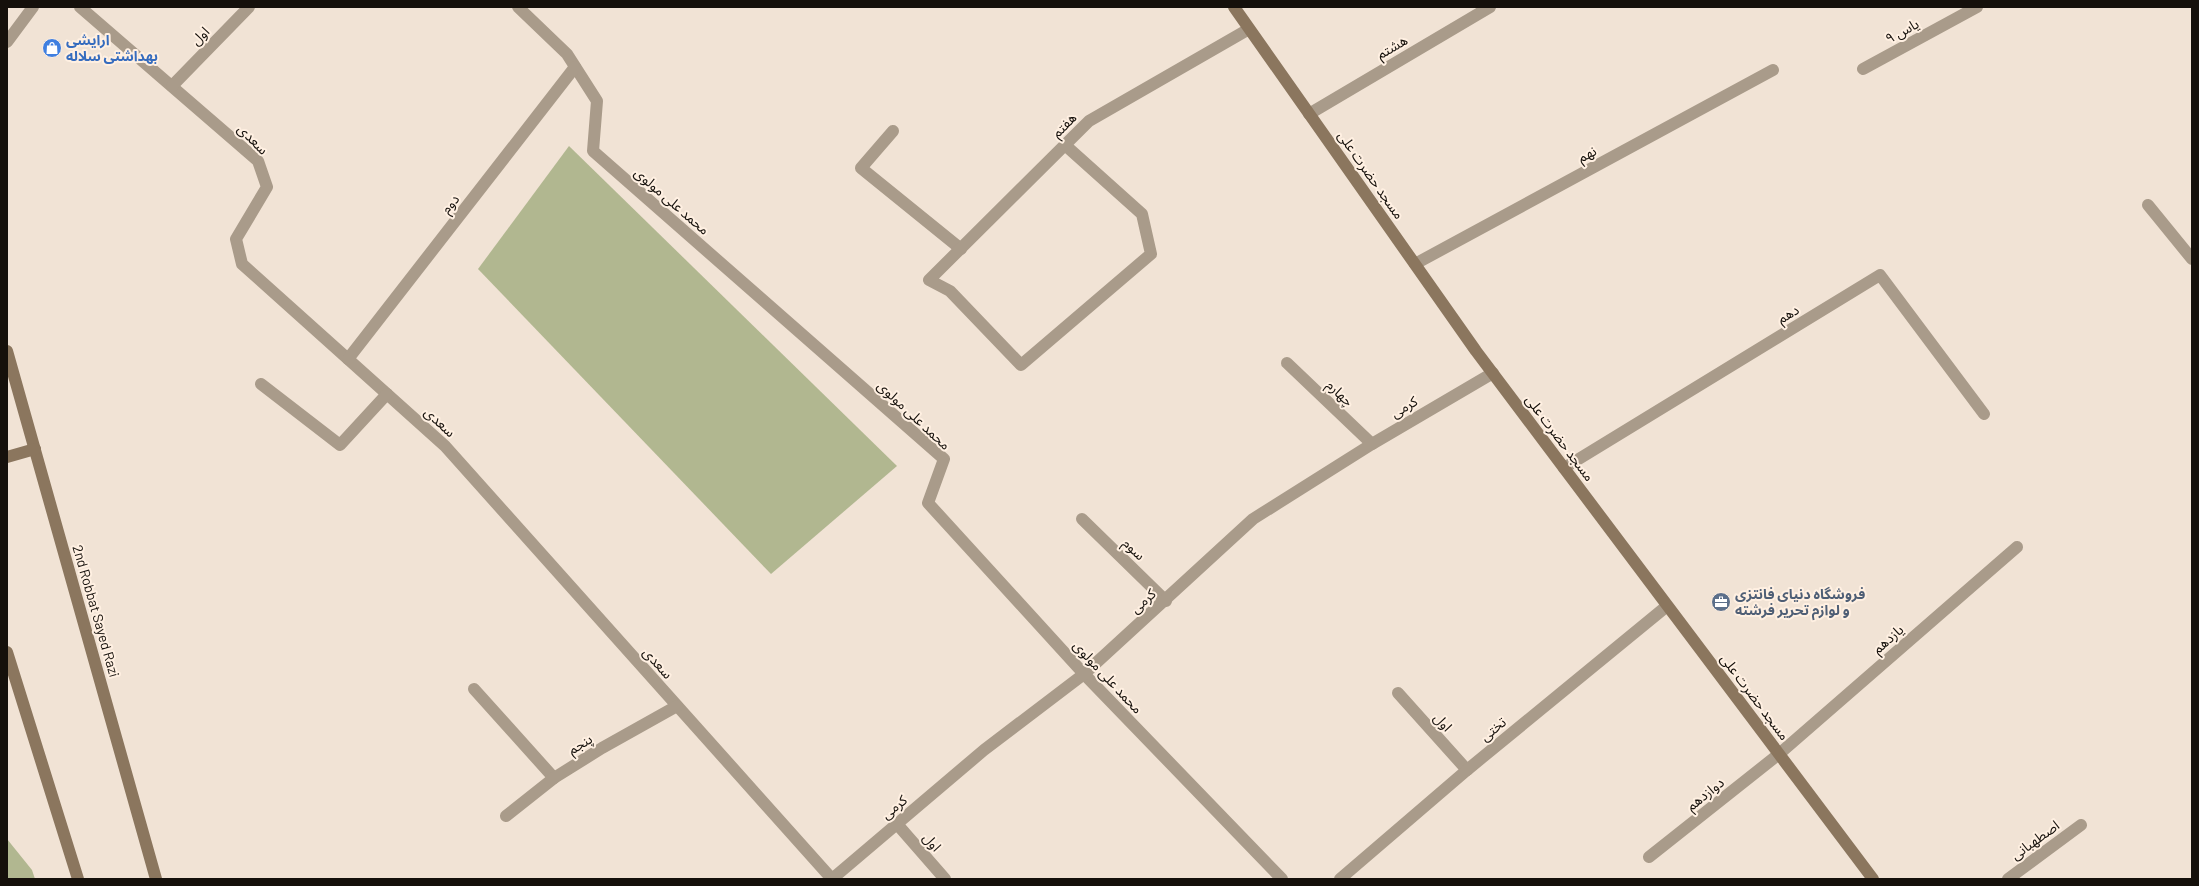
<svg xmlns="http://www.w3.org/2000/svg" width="2199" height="886" font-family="Barlow,'Noto Sans Arabic',sans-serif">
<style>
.green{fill:#b1b790}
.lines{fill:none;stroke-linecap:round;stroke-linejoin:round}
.lane{stroke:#a99b8a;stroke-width:12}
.street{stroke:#a99b8a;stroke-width:12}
.secondary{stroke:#8b765e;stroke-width:12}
.labels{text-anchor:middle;stroke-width:4;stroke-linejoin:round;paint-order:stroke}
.street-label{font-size:14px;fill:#15100b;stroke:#fff0e2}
.shop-label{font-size:14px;font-weight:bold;fill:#366cbe;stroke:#fff0e2;text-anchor:start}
.service-label{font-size:14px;font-weight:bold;fill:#4e5e75;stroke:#fff0e2;text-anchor:start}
</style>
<rect width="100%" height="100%" fill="#f1e3d5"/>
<g class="green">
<path d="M569 146 897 466 771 574 478 269Z"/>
<path d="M7 839 32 870 35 879H7Z"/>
</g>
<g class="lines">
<g class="lane">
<path d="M893 131 861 168 961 249"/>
<path d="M1287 363 1372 444"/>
<path d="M1082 519 1166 601"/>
<path d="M1398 693 1467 770"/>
</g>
<g class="street">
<path d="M80 7 258 161 267 187 236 239 242 264 445 446 832 879"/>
<path d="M518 7 567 54 597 101 593 151 944 459 928 503 1084 674 1282 879"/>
<path d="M7 42 33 7"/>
<path d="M1863 69 1977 7"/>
<path d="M172 86 249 7"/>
<path d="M1309 114 1490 7"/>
<path d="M1065 145 1142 214 1151 254 1021 365 950 291 929 280 1089 121 1249 29"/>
<path d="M2148 205 2192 259"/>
<path d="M1415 264 1773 70"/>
<path d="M348 359 575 67"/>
<path d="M261 384 340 445 387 394"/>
<path d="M1564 468 1880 275 1984 414"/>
<path d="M474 689 554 778"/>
<path d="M506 816 554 778 602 748 677 706"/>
<path d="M897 824 945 879"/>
<path d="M1649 857 1779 754 2017 547"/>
<path d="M832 879 984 750 1084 674 1253 519 1372 444 1493 373"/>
<path d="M1340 879 1467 770 1667 606"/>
<path d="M2008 879 2081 825"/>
</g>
<g class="secondary">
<path d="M1234 7 1476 351 1873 879"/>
<path d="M7 351 156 879"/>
<path d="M7 457 35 449"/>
<path d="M7 652 78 879"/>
</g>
</g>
<defs>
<g id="shop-disc" transform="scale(1)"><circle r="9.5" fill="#3f7fe0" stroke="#fff0e2"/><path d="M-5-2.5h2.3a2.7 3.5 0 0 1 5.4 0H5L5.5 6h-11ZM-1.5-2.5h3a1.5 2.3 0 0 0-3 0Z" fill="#fff"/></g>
<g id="office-disc" transform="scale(1)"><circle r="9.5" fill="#5c6f8a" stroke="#fff0e2"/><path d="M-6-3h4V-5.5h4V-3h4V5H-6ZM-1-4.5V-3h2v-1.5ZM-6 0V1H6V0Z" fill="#fff"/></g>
</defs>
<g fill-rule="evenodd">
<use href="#shop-disc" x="52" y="48"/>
<use href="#office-disc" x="1721" y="602"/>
</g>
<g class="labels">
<g class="street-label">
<text transform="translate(1902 31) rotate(-29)" y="5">یاس ۹</text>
<text transform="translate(200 36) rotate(-45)" y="5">اول</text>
<text transform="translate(1392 47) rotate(-30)" y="5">هشتم</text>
<text transform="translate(1064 125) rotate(-45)" y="5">هفتم</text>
<text transform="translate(253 139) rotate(45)" y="5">سعدی</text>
<text transform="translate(1587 154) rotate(-28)" y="5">نهم</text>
<text transform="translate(1371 175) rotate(55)" y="5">مسجد حضرت علی</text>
<text transform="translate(672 201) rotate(41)" y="5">محمد علی مولوی</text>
<text transform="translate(450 204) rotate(-52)" y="5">دوم</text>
<text transform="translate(1788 314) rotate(-31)" y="5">دهم</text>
<text transform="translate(1340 393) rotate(44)" y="5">چهارم</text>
<text transform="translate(1404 407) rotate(-31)" y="5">کرمی</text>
<text transform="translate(914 415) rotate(43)" y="5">محمد علی مولوی</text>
<text transform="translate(440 422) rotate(43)" y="5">سعدی</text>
<text transform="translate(1560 438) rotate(53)" y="5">مسجد حضرت علی</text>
<text transform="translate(1134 549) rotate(44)" y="5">سوم</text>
<text transform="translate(1143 601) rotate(-42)" y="5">کرمی</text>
<text transform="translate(96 611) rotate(74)" y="5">2nd Robbat Sayed Razi</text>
<text transform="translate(1888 639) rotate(-41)" y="5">یازدهم</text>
<text transform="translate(658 663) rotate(48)" y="5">سعدی</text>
<text transform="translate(1108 677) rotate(47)" y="5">محمد علی مولوی</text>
<text transform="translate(1755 697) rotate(53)" y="5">مسجد حضرت علی</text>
<text transform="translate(1443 722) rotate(48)" y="5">اول</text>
<text transform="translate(1493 729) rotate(-39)" y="5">تختی</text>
<text transform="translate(580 744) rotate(-32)" y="5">پنجم</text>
<text transform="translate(1705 794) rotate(-39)" y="5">دوازدهم</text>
<text transform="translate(894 807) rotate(-40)" y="5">کرمی</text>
<text transform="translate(2035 840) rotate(-36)" y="5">اصطهبانی</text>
<text transform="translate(932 842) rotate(49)" y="5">اول</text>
</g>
<g class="shop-label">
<text x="66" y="45">ارایشی<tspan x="66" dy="16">بهداشتی سلاله</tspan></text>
</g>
<g class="service-label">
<text x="1735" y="599">فروشگاه دنیای فانتزی<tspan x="1735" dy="16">و لوازم تحریر فرشته</tspan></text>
</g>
</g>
<rect width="2199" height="886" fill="none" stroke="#15100b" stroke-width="16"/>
</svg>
